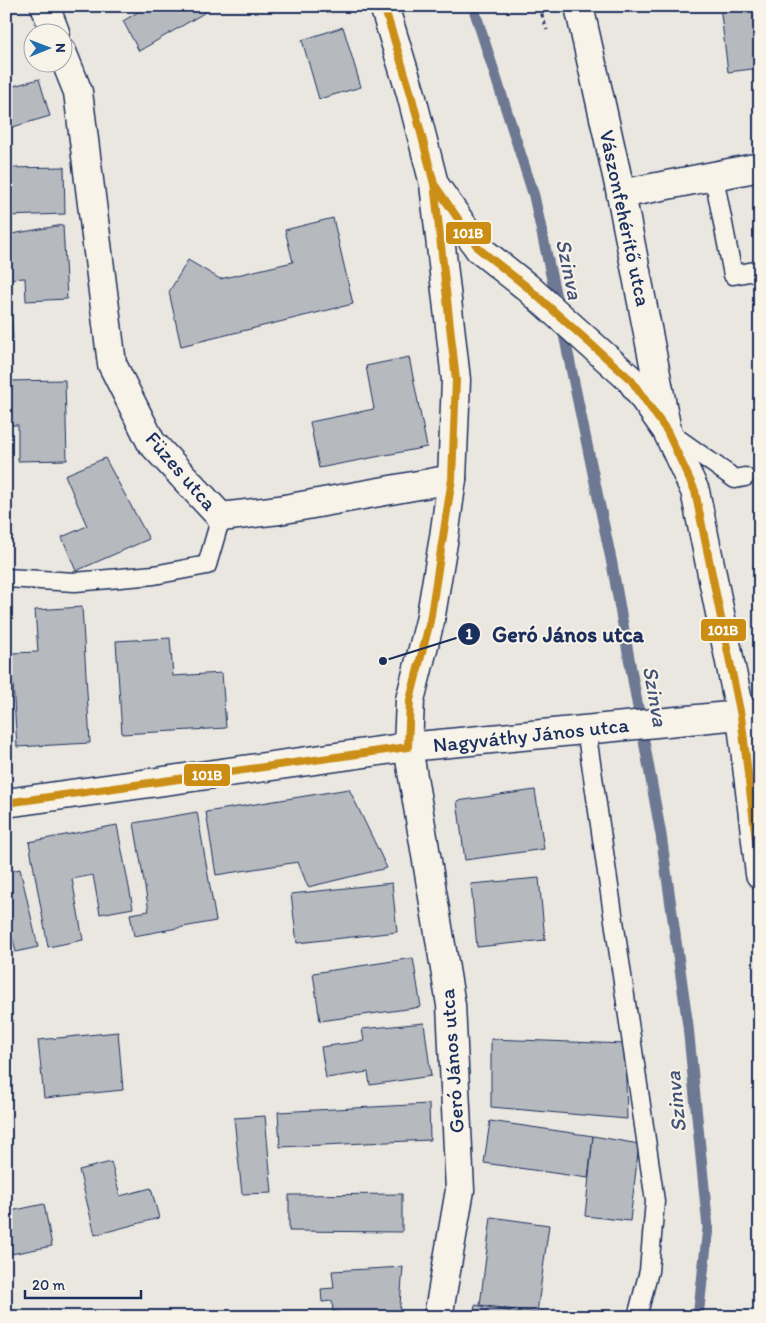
<svg xmlns="http://www.w3.org/2000/svg" width="766" height="1323" font-family="Itim,sans-serif">
<style>
.lines{fill:none;stroke-linecap:round;stroke-linejoin:round}
.stream{stroke:#6d7892;stroke-width:11}
.building{fill:#b6babf;stroke:#1b2f5e}
.lane-casing{stroke:#1b2f5e;stroke-width:21}
.street-casing{stroke:#1b2f5e;stroke-width:31}
.secondary-casing{stroke:#1b2f5e;stroke-width:31}
.path{stroke:#1b2f5e;stroke-width:3;stroke-dasharray:4 4;stroke-linecap:butt}
.lane{stroke:#f7f3e8;stroke-width:18}
.street{stroke:#f7f3e8;stroke-width:28}
.secondary{stroke:#f7f3e8;stroke-width:28}
.bus-1-casing{stroke:#f7f3e8;stroke-width:11}
.bus-1{stroke:#cb8e13;stroke-width:8}
.labels{text-anchor:middle;stroke-width:4;stroke-linejoin:round;paint-order:stroke}
.street-label{font-size:21px;fill:#1b2f5e;stroke:#f7f3e8}
.water-label{font-size:22px;font-style:italic;fill:#445378;stroke:#f7f3e8}
.leader{fill:none;stroke:#1b2f5e;stroke-width:2}
.callout-dot{fill:#1b2f5e;stroke:#f7f3e8;stroke-width:2}
.mark-label{font-size:15px;text-anchor:middle;font-weight:bold;fill:#fff}
.callout-label{font-size:22px;text-anchor:middle;font-weight:bold;fill:#1b2f5e;stroke:#f7f3e8;stroke-width:4;stroke-linejoin:round;paint-order:stroke}
.line-badge{stroke:#f7f3e8;stroke-width:2}
.badge-label{font-size:14px;text-anchor:middle;font-weight:bold;fill:#fff}
</style>
<rect width="100%" height="100%" fill="#eae7e0"/>
<filter id="ink" filterUnits="userSpaceOnUse"><feTurbulence type="fractalNoise" baseFrequency=".02" numOctaves="2"/><feDisplacementMap in="SourceGraphic" scale="10" xChannelSelector="R" yChannelSelector="G"/><feConvolveMatrix kernelMatrix="1 2 1 2 8 2 1 2 1" color-interpolation-filters="sRGB"/></filter>
<g filter="url(#ink)">
<g class="lines">
<g class="stream">
<path d="M473 6 534 196 558 307"/>
<path d="M562 325 612 564 661 835 688 1026 708 1228 698 1317"/>
</g>
</g>
<g class="building">
<path d="M148 6H216L139 51 123 21Z"/>
<path d="M720 6H760V68L728 72Z"/>
<path d="M343 27 361 87 319 99 302 40Z"/>
<path d="M39 79 50 116 6 129V88Z"/>
<path d="M64 167 65 214 6 216V168Z"/>
<path d="M333 218 353 304 181 346 169 292 188 260 220 279 293 262 285 230Z"/>
<path d="M63 225 67 299 26 301 25 278 9 279 13 339 6 340V235Z"/>
<path d="M409 357 427 447 319 468 310 422 374 409 366 366Z"/>
<path d="M65 380 67 460 18 461V425H6V381Z"/>
<path d="M105 458 149 539 76 571 62 537 87 526 65 475Z"/>
<path d="M82 607 90 743 17 747 11 653 38 652 35 610Z"/>
<path d="M170 638 173 676 222 673 226 728 122 734 116 641Z"/>
<path d="M349 789 387 868 308 887 298 862 216 875 206 812Z"/>
<path d="M535 790 544 849 465 860 457 801Z"/>
<path d="M197 812 216 921 134 936 130 914 149 911 134 823Z"/>
<path d="M117 825 133 908 100 914 93 875 72 879 83 940 48 947 29 842Z"/>
<path d="M20 869 38 947 16 952 6 912V872Z"/>
<path d="M539 878 545 940 477 947 471 884Z"/>
<path d="M392 883 397 932 297 943 291 894Z"/>
<path d="M413 958 421 1007 320 1021 313 973Z"/>
<path d="M424 1023 431 1076 370 1085 368 1072 326 1078 321 1047 364 1041 362 1029Z"/>
<path d="M118 1032 123 1090 44 1098 38 1040Z"/>
<path d="M491 1039 625 1044 627 1119 491 1107Z"/>
<path d="M429 1104 430 1140 280 1147 278 1112Z"/>
<path d="M265 1116 272 1193 242 1194 234 1118Z"/>
<path d="M490 1121 593 1136 588 1178 484 1163Z"/>
<path d="M593 1136 639 1144 630 1221 585 1216Z"/>
<path d="M111 1162 120 1196 151 1188 159 1218 95 1235 79 1170Z"/>
<path d="M402 1194V1232L289 1231V1195Z"/>
<path d="M44 1204 52 1246 6 1255V1212Z"/>
<path d="M491 1217 549 1225 537 1313 480 1305Z"/>
<path d="M403 1267 399 1317H338L337 1312H333L332 1301 322 1302 321 1289 334 1288 332 1271Z"/>
<path d="M475 1305 544 1317H473Z"/>
</g>
<g class="lines">
<g class="lane-casing">
<g id="lane">
<path d="M714 177 733 275 760 270"/>
<path d="M670 433 735 479 745 477"/>
<path d="M6 578 75 582 154 575 207 565 221 517"/>
<path d="M586 729 655 1201 649 1271 637 1317"/>
</g>
</g>
<g class="street-casing">
<g id="street">
<path d="M45 6 55 32"/>
<path d="M579 6 621 194 667 431"/>
<path d="M62 52 78 92 112 364 151 442 221 517 279 510 452 479"/>
<path d="M621 194 760 167"/>
<path d="M6 803 408 747"/>
</g>
</g>
<g class="secondary-casing">
<g id="secondary">
<path d="M384 6 411 94 434 184 456 380 452 479 444 537 430 621 410 700 408 747 451 1005 460 1190 438 1317"/>
<path d="M436 187 479 249 527 287 631 380 667 431 695 491 741 716 760 874"/>
<path d="M408 747 760 713"/>
</g>
</g>
<path class="path" d="M539 6 547 30"/>
<use href="#lane" class="lane"/>
<use href="#street" class="street"/>
<use href="#secondary" class="secondary"/>
<g class="bus-1-casing">
<g id="bus-1">
<path d="M384 6 411 94 434 184 479 249 527 287 631 380 667 431 695 491 741 716 760 872"/>
<path d="M408 747 410 700 430 621 452 479 456 380 435 192"/>
<path d="M6 803 408 747"/>
</g>
</g>
<use href="#bus-1" class="bus-1"/>
</g>
</g>
<g class="labels">
<g class="street-label">
<text transform="translate(625 218) rotate(78)" y="7">Vászonfehérítő utca</text>
<text transform="translate(181 471) rotate(49)" y="7">Füzes utca</text>
<text transform="translate(531 735) rotate(-6)" y="7">Nagyváthy János utca</text>
<text transform="translate(452 1061) rotate(-94)" y="7">Geró János utca</text>
</g>
<g class="water-label">
<text transform="translate(570 269) rotate(78)" y="8">Szinva</text>
<text transform="translate(656 696) rotate(80)" y="8">Szinva</text>
<text transform="translate(675 1102) rotate(-96)" y="8">Szinva</text>
</g>
</g>
<path class="leader" d="M383 661L469 634"/>
<g class="callout-dot">
<circle cx="383" cy="661" r="5"/>
<circle cx="469" cy="634" r="12"/>
</g>
<g class="mark-label">
<text x="469" y="639">1</text>
</g>
<g class="callout-label">
<text x="568" y="642">Geró János utca</text>
</g>
<g class="line-badge">
<rect x="445" y="221" width="47" height="24" rx="5" fill="#cb8e13"/>
<rect x="700" y="618" width="47" height="24" rx="5" fill="#cb8e13"/>
<rect x="183" y="763" width="48" height="24" rx="5" fill="#cb8e13"/>
</g>
<g class="badge-label">
<text x="468" y="238">101B</text>
<text x="723" y="635">101B</text>
<text x="207" y="780">101B</text>
</g>
<rect width="766" height="1323" fill="none" stroke="#f7f3e8" stroke-width="25"/>
<rect x="12" y="12" width="741" height="1298" fill="none" stroke="#1b2f5e" stroke-width="2" filter="url(#ink)"/>
<g transform="translate(48 48) rotate(89)"><circle r="24" fill="#f7f3e8" stroke="#9fa5b1"/>
<path d="M0-4L9 19L0 12L-9 19Z" fill="#1f6fb2"/>
<text y="-8" font-size="14" font-weight="bold" text-anchor="middle" fill="#1b2f5e">N</text>
</g>
<path d="M25 1290v8h116v-8" fill="none" stroke="#1b2f5e" stroke-width="2.5"/>
<text x="32" y="1290" font-size="15" fill="#1b2f5e" stroke="#f7f3e8" stroke-width="4" paint-order="stroke">20 m</text>
</svg>
